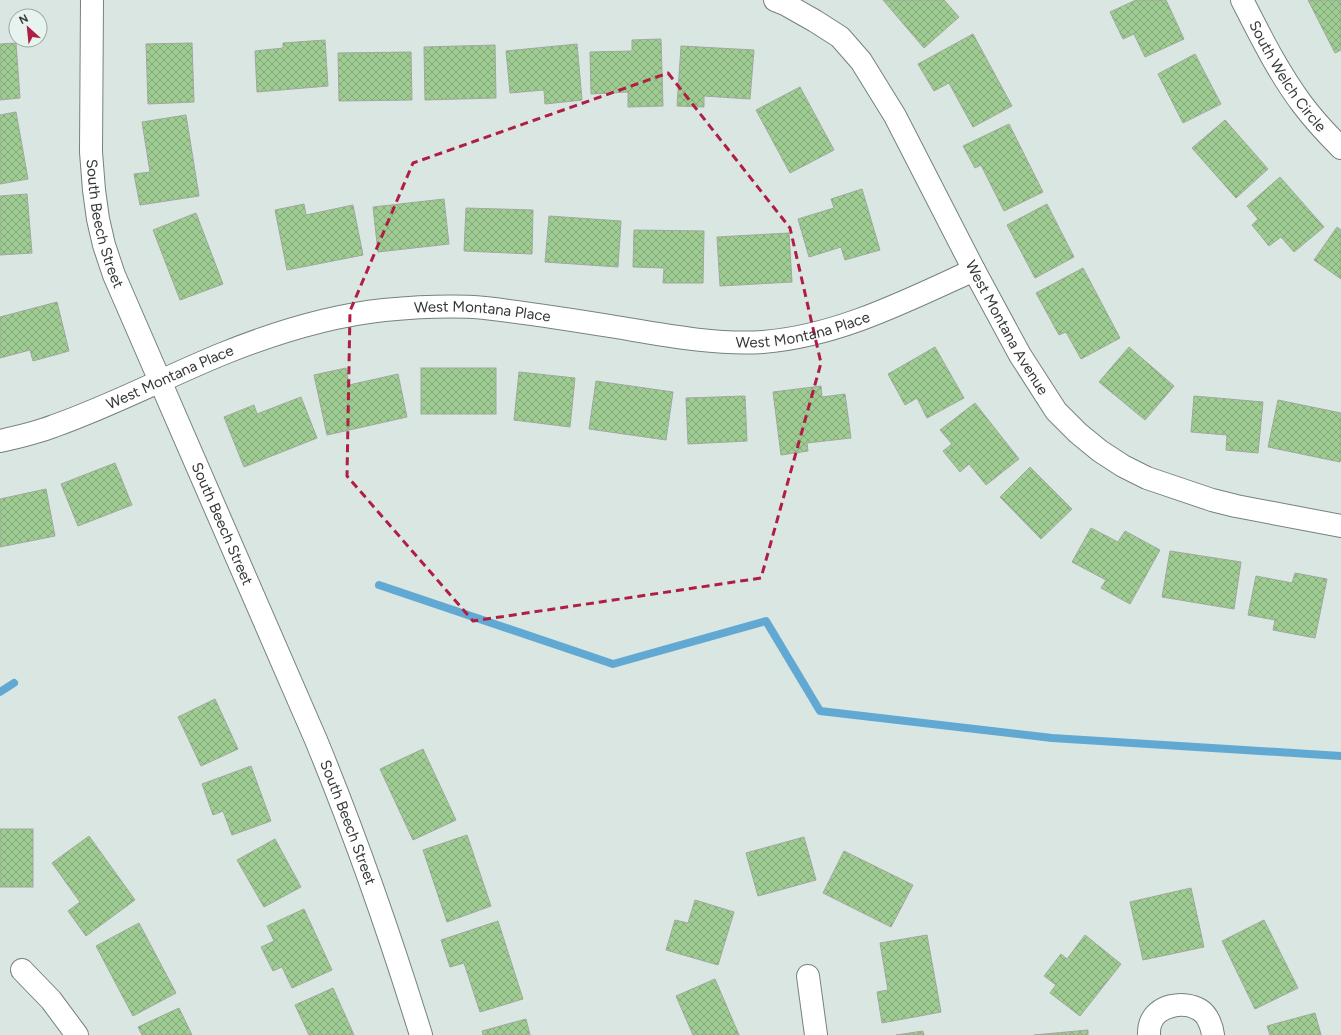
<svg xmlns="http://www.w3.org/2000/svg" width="1341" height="1035" font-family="Figtree,sans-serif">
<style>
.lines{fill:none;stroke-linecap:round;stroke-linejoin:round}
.stream{stroke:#61a9d2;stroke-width:8}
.building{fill:url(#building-cross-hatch);stroke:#a1a89f}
.minor-casing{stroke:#76827d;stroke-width:24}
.minor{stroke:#fff;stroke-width:22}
.marked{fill:none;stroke:#b01d45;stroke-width:3;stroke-dasharray:8 5;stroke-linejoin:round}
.labels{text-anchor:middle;stroke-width:3;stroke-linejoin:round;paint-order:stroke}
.street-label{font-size:15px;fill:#353a38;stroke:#e6f3ee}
</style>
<defs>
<pattern id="building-cross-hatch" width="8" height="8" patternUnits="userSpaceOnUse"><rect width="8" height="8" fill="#9ecc92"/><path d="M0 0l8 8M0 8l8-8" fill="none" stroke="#82a778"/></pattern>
</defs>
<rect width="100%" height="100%" fill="#d9e6e1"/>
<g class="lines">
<g class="stream">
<path d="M379 585 613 664 766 621 820 711 1052 738 1341 756"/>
<path d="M0 692 14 683"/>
</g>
</g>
<g class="building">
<path d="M883 0H944L959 17 924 48Z"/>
<path d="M1136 0H1166L1184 39 1145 57 1134 34 1123 39 1110 12Z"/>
<path d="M1308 0H1341V50L1335 53Z"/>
<path d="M973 34 1012 106 973 127 949 83 934 91 918 64Z"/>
<path d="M661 39 663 106 628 107V92L591 94 590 52 632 51V40Z"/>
<path d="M325 40 328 86 257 92 255 51 283 48V43Z"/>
<path d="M16 43 20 98 0 100V44Z"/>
<path d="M192 43 194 102 148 104 146 44Z"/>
<path d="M577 44 582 100 545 104 544 90 510 93 506 51Z"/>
<path d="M495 45 496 98 425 100 424 47Z"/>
<path d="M681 46 754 50 750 99 704 96V107L677 106Z"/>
<path d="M411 52 412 100 339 101 338 53Z"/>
<path d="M1195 54 1221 104 1183 123 1158 74Z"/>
<path d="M800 87 834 150 790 173 756 110Z"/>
<path d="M16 112 28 179 0 184V115Z"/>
<path d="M186 115 199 196 140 205 134 174 150 172 142 122Z"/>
<path d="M1225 120 1268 169 1236 198 1192 148Z"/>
<path d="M1009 124 1043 192 1004 211 981 165 975 168 963 146Z"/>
<path d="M1280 177 1324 227 1294 252 1281 237 1269 246 1252 225 1258 219 1247 206Z"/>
<path d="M862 189 880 250 845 260 841 247 809 257 798 219 834 208 831 199Z"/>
<path d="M27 194 32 253 0 255V196Z"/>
<path d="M444 199 449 244 378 252 373 207Z"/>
<path d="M304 204 306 215 353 205 363 255 287 270 275 210Z"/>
<path d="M1047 204 1074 257 1035 278 1007 225Z"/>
<path d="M466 208 533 210 532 254 464 251Z"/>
<path d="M196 213 223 284 180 300 153 230Z"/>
<path d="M549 216 621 221 618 267 545 262Z"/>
<path d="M1337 227 1341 230V279L1314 260Z"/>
<path d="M634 230 704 231 703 283H663L664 268 633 267Z"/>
<path d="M789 233 792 282 720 286 717 237Z"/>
<path d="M1083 268 1120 338 1081 359 1066 332 1059 335 1036 293Z"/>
<path d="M57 302 69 351 33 361 30 350 0 358V317Z"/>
<path d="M935 347 964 398 927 418 917 398 905 405 888 374Z"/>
<path d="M1129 347 1174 386 1145 420 1099 382Z"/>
<path d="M346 368 349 385 398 374 407 417 327 435 314 375Z"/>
<rect x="421" y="368" width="75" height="46"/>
<path d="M519 372 575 378 570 427 514 420Z"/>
<path d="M596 381 673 392 666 440 589 429Z"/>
<path d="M821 386 822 397 845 394 851 438 807 443 808 451 781 455 773 392Z"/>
<path d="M745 396 747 441 688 444 686 398Z"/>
<path d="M1194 396 1263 402 1258 453 1226 450 1227 435 1191 432Z"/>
<path d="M301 397 317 438 244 467 224 417 254 405 257 414Z"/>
<path d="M1278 400 1341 413V457L1340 462 1268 447Z"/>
<path d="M975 403 1019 459 986 485 969 464 960 472 943 451 952 444 940 430Z"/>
<path d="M115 463 132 505 78 526 61 484Z"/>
<path d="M1030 467 1072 509 1041 539 1000 497Z"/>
<path d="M46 489 55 536 0 547V499Z"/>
<path d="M1091 528 1118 542 1125 531 1160 550 1130 604 1101 588 1106 580 1072 562Z"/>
<path d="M1170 551 1241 562 1234 609 1162 597Z"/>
<path d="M1295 573 1327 579 1315 638 1273 630 1275 620 1248 615 1256 576 1292 583Z"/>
<path d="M215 699 238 749 201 766 178 717Z"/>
<path d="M423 749 456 820 413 840 380 769Z"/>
<path d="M251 766 271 821 232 835 223 811 213 815 202 784Z"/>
<rect x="0" y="829" width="33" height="58"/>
<path d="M467 835 491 906 447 922 423 850Z"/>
<path d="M89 836 135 900 86 936 68 911 80 902 52 863Z"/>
<path d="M804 837 816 880 758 896 746 853Z"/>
<path d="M275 839 301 887 264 907 237 860Z"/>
<path d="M844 851 913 885 891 927 823 893Z"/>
<path d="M1191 888 1204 947 1143 960 1130 902Z"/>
<path d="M695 900 734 912 718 965 666 950 675 920 688 923Z"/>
<path d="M304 909 332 970 292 988 282 967 273 971 261 947 274 941 267 926Z"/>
<path d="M1264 920 1298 988 1255 1009 1222 941Z"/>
<path d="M498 921 523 999 480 1012 464 963 450 967 441 940Z"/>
<path d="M139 923 176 993 133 1016 96 946Z"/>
<path d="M927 935 941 1012 882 1023 877 992 888 990 880 943Z"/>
<path d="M1085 935 1121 964 1080 1016 1050 993 1056 985 1044 976 1061 954 1067 959Z"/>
<path d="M715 979 739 1035H693L676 996Z"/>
<path d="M333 988 354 1035H309L295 1005Z"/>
<path d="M179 1008 192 1035H142L138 1027Z"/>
<path d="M1315 1013 1321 1035H1270L1267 1026Z"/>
<path d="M526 1019 530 1035H483L482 1031Z"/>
<path d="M1088 1030V1035H1034Z"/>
<path d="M923 1031 924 1035H896Z"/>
</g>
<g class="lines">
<g class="minor-casing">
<g id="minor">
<path id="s1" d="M92 0 91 152 94 190 98 219 104 245 114 275 316 740C356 837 390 935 421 1035"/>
<path id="s2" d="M775 0 785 4 815 21 840 37 861 61 895 116 974 270 1020 355 1056 411 1078 433 1100 451 1123 466 1147 478 1212 500 1236 506 1341 526"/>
<path id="s3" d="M1242 0C1260 35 1278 72 1302 104 1314 120 1327 134 1341 148"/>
<path id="s4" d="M0 441C18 437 36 433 54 426 111 406 166 377 222 354 274 333 328 316 384 310 417 307 452 305 485 308 529 313 573 320 616 327 664 335 715 345 763 342 838 336 906 301 974 270"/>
<path d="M22 970 51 1000 77 1035"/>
<path d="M808 976 816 1035"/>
<path d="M1149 1035C1149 1032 1149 1028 1150 1025 1155 1005 1184 1000 1200 1010 1208 1015 1212 1027 1213 1035"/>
</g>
</g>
<use href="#minor" class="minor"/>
</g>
<path class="marked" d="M668 73 790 228 821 363 761 578 473 621 347 476 350 311 413 163Z"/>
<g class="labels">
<g class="street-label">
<text dy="5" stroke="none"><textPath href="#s3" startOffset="89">South Welch Circle</textPath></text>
<text dy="5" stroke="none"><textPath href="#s1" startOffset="225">South Beech Street</textPath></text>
<text dy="5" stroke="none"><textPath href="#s4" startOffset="506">West Montana Place</textPath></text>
<text dy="5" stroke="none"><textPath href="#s4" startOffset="830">West Montana Place</textPath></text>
<text dy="5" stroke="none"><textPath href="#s2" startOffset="411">West Montana Avenue</textPath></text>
<text dy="5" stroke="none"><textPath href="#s4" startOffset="182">West Montana Place</textPath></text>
<text dy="5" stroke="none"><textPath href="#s1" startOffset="549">South Beech Street</textPath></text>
<text dy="5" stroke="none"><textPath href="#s1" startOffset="873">South Beech Street</textPath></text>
</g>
</g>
<g transform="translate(28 28) rotate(333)"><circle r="19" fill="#e6f3ee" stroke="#9fa9a5"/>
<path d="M0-3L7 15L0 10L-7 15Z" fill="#b01d45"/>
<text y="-6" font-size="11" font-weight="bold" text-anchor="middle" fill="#353a38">N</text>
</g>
</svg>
